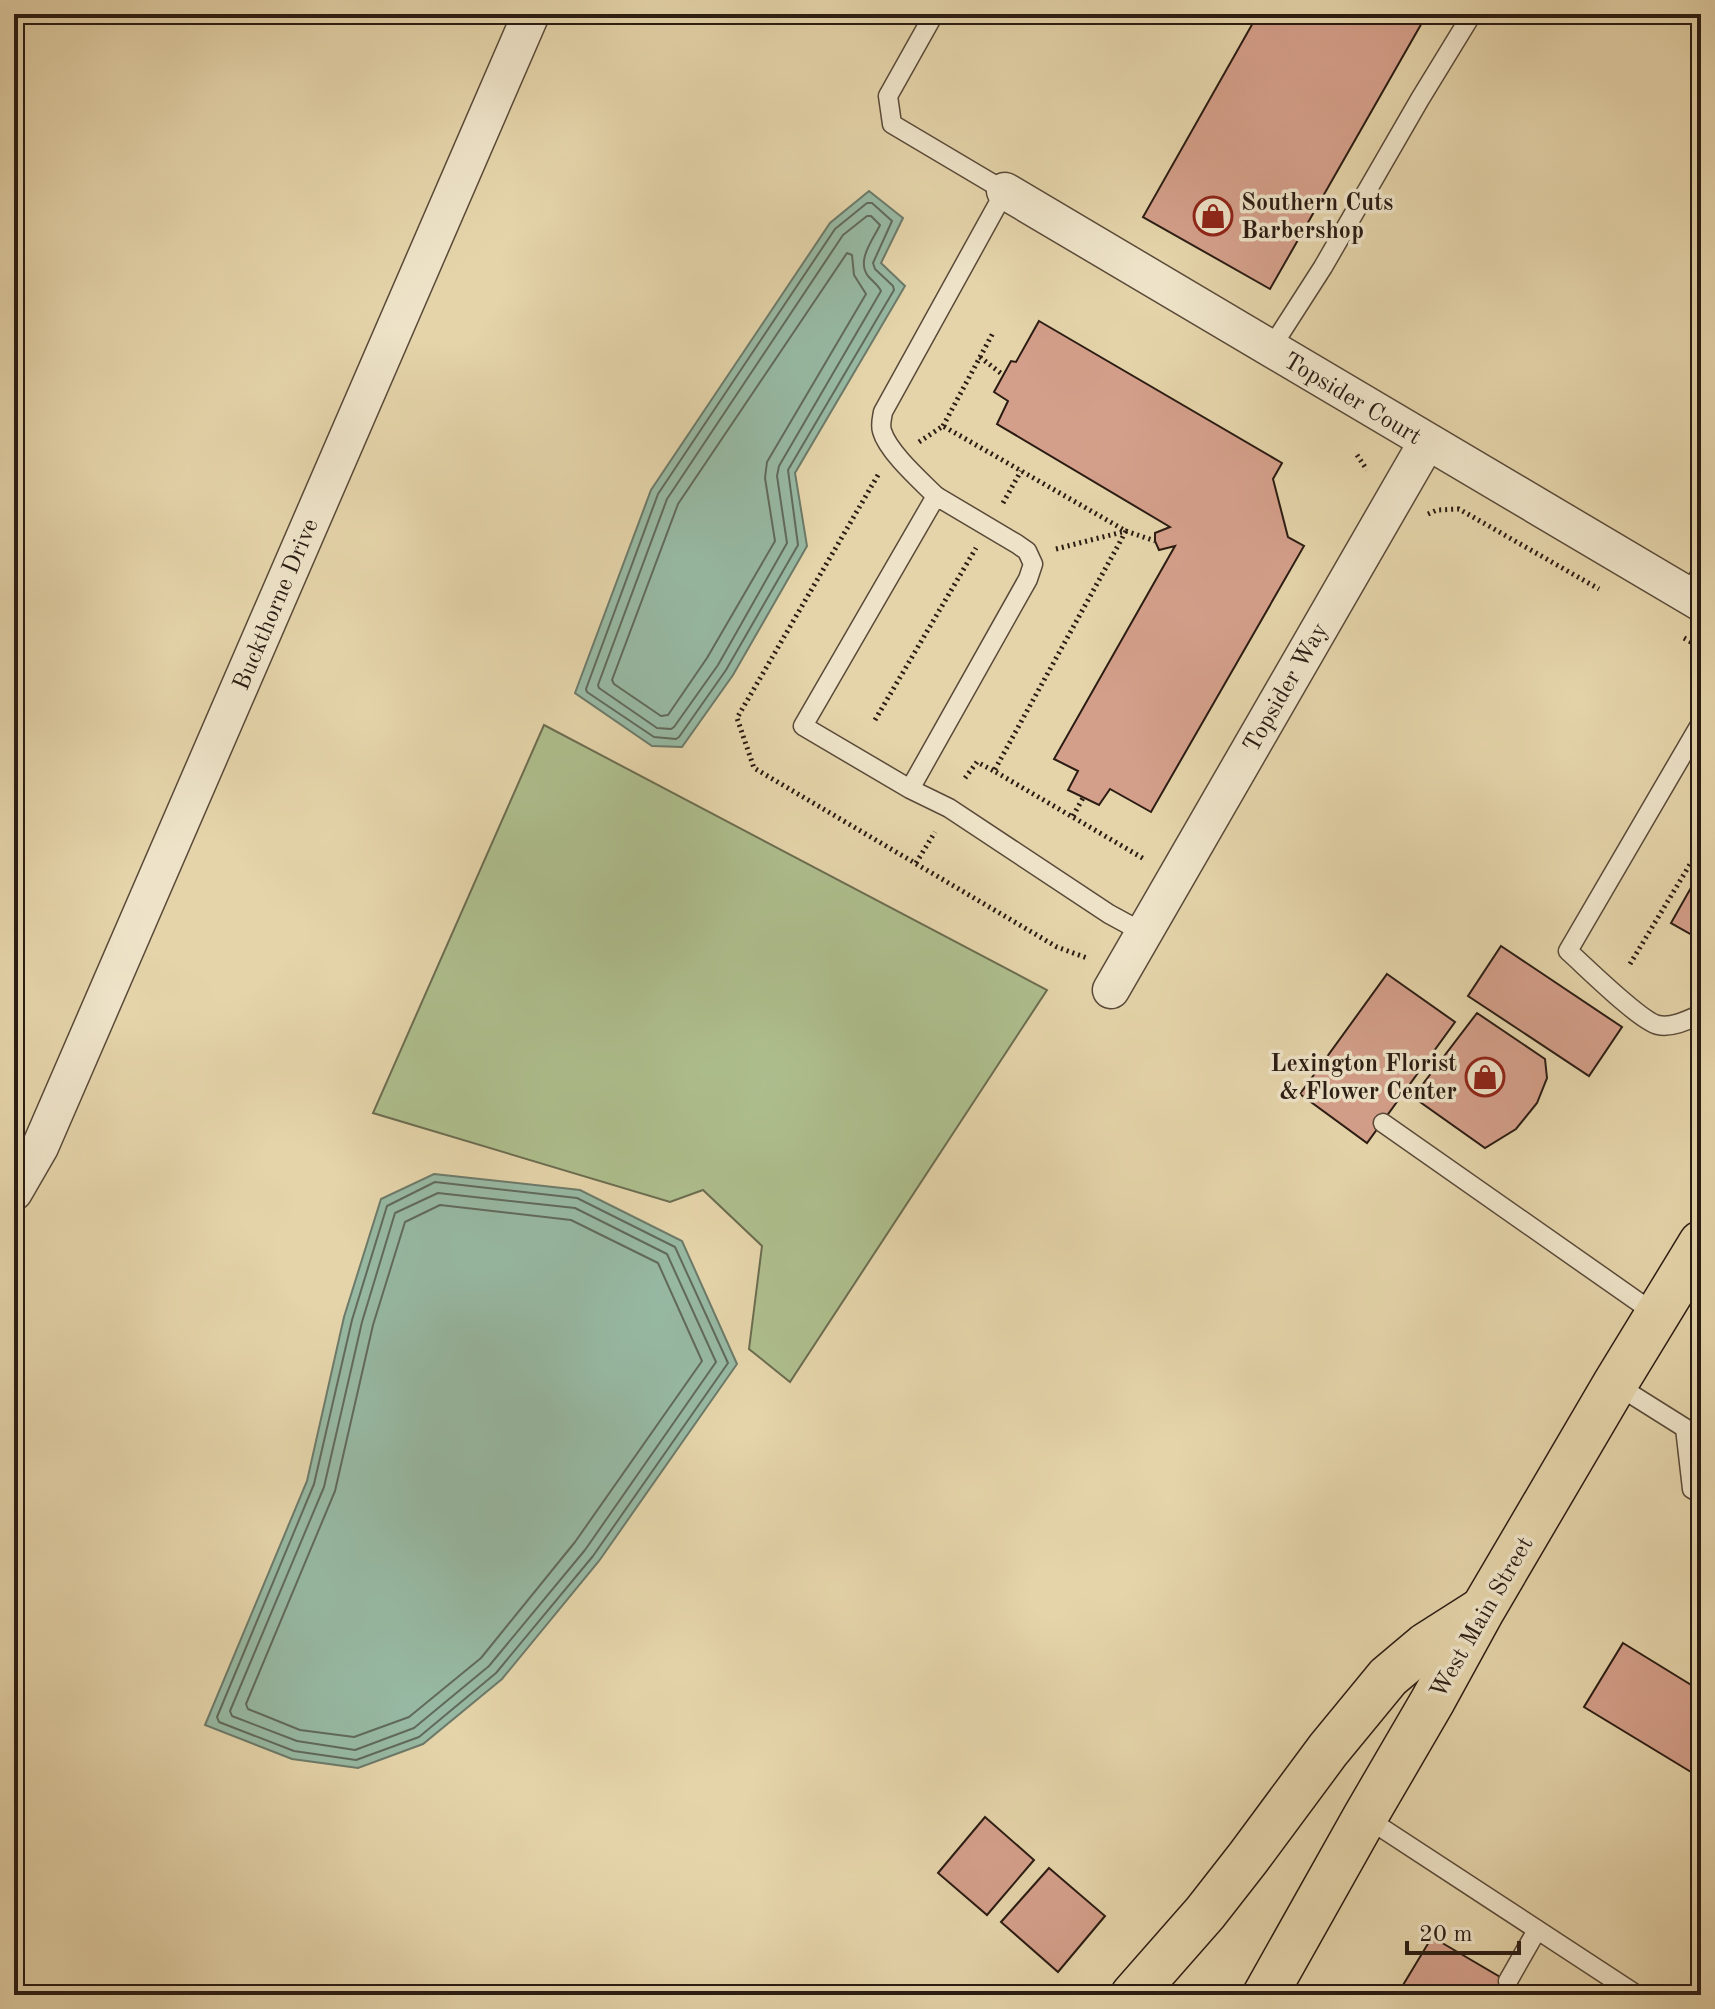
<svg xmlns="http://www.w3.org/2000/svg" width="1715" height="2009" font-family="'Old Standard TT',serif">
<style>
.green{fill:#aebe8d;stroke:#6c6d50;stroke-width:2}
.water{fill:#97b9a3;stroke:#6c7a69;stroke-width:2}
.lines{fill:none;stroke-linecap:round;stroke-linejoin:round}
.shore{stroke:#616a5b;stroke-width:2}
.building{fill:#d49f8a;stroke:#2b1c13;stroke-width:2}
.service-casing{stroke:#5a4a39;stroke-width:21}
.minor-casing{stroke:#5a4a39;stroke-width:39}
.primary-casing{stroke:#2b1c13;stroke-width:47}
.path{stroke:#2b1c13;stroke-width:5;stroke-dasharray:2 4;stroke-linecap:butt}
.service{stroke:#eee3c8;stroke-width:18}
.minor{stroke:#eee3c8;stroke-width:36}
.primary{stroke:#e5d4aa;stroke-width:44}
.labels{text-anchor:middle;stroke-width:7;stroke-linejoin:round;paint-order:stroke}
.poi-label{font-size:24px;font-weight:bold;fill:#2b1c13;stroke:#eee3c8;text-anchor:start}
.street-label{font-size:24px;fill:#2b1c13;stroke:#eee3c8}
</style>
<rect width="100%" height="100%" fill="#e5d4aa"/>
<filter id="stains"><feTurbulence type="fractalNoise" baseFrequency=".0025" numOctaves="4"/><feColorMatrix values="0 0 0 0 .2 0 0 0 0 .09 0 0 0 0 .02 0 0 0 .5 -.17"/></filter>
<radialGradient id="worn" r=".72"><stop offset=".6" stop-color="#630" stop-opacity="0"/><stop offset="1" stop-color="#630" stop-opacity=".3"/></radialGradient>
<path class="green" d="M544 725 1047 990 790 1382 749 1349 762 1246 703 1190 670 1202 373 1113Z"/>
<g class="water">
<path d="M869 191 903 218 881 263 905 286 795 473 807 546 733 675 682 747 652 746 575 693 651 490 830 223Z"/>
<path d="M434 1174 580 1190 682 1241 737 1364 599 1561 502 1679 423 1744 358 1768 292 1759 205 1725 307 1481 344 1317 381 1199Z"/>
</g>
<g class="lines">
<g class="shore">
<path d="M867 203H872L892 221 873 263 875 269 893 286 894 290 788 470 798 545 726 670 679 737 676 739 654 737 587 692 586 689 658 494 835 229Z"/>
<path d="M867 216H871L880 225C873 240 856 260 868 276 873 282 878 285 881 291L779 466 777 476 787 543 718 665 674 727 671 729 657 728 599 688 598 685 667 499 843 235Z"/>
<path d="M847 253 852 255 854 275 866 294 767 462 765 478 775 541 707 658 668 715 661 716 614 684 612 680 678 504Z"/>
<path d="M435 1182 577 1198 675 1247 728 1363 593 1556 496 1673 419 1737 356 1760 294 1751 219 1722 217 1717 314 1484 352 1320 387 1206Z"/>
<path d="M438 1193 575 1208 667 1254 716 1362 585 1550 489 1666 414 1728 355 1750 297 1741 232 1716 230 1711 324 1487 362 1322 395 1213Z"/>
<path d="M440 1205 571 1220 658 1263 702 1361 575 1542 481 1658 409 1717 354 1737 300 1730 248 1709 246 1704 335 1491 373 1325 405 1222Z"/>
</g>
</g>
<g class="building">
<path d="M1258 14H1427L1270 289 1143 217Z"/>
<path d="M1039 321 1282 463 1273 479 1288 537 1304 546 1151 812 1110 789 1099 805 1068 790 1078 771 1054 759 1175 546 1159 550 1155 541V533L1170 527 997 424 1008 401 994 392 1011 361 1016 362Z"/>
<path d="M1701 870V940L1671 923Z"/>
<path d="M1501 946 1622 1027 1589 1076 1468 996Z"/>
<path d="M1387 974 1455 1022 1367 1143 1300 1094Z"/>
<path d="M1477 1013 1545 1059 1547 1078 1537 1103 1516 1129 1485 1148 1413 1097Z"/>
<path d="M1623 1643 1701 1691V1778L1584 1707Z"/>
<path d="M985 1817 1034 1860 987 1915 938 1873Z"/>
<path d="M1049 1868 1105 1916 1058 1972 1001 1922Z"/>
<path d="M1432 1937 1531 1995H1397Z"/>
</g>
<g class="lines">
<g class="service-casing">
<g id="service">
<path d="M934 14 888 96 892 124 1005 191 883 412C882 418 880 425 882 431 888 452 921 481 936 496"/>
<path d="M1271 348 1323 267 1420 99 1472 14"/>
<path d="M1688 595 1701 573"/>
<path d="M1701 723 1568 951C1585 966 1640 1021 1658 1025 1672 1028 1688 1020 1701 1014"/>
<path d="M910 789 1028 579 1033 564 1027 551 1017 544 936 496 803 726 910 789 949 808 1109 914 1144 933"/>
<path d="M1383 1123 1657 1315"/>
<path d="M1615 1384 1685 1428 1692 1489 1701 1494"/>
<path d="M1365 1817 1637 1995"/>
<path d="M1508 1981 1537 1930"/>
</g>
</g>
<g class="minor-casing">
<g id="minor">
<path d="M1005 191 1701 603"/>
<path d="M1111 990 1427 442"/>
<path d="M14 1192 40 1147 531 14"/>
</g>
</g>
<g class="primary-casing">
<g id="primary">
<path d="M1133 1995 1205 1913 1248 1858 1328 1750 1388 1677 1426 1645 1481 1610"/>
<path d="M1265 1995 1365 1817 1432 1702 1483 1609 1615 1384 1701 1243"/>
</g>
</g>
<g class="path">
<path d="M980 357 1003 375"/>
<path d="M943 426 994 331"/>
<path d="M919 442 943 426 1126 531 994 771 1146 860"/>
<path d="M1357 455 1367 470"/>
<path d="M878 475 737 718 754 768 1057 947 1087 958"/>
<path d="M1003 503 1021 471"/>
<path d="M1428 514 1437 510 1459 509 1599 589"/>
<path d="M1056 549 1126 531 1155 541"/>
<path d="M1684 638 1691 642 1701 656"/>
<path d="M875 720 976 548"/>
<path d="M965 778 977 762 994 771"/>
<path d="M1073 816 1084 796"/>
<path d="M916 863 935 832"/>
<path d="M1630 964 1701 846"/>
</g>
<use href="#service" class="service"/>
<use href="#minor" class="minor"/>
<use href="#primary" class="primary"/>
</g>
<defs>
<g id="shop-ring" transform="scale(2)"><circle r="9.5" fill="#eee3c8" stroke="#8f2418" stroke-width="1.5"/><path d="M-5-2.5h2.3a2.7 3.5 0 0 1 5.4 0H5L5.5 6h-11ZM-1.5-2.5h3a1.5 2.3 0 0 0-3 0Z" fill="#8f2418"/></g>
</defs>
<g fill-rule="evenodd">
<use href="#shop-ring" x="1213" y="216"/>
<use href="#shop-ring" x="1485" y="1077"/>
</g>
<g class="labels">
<g class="poi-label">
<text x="1241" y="210">Southern Cuts<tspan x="1241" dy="28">Barbershop</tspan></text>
<text x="1457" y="1071" text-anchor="end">Lexington Florist<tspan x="1457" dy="28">&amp; Flower Center</tspan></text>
</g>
<g class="street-label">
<text transform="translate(1353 398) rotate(31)" y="8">Topsider Court</text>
<text transform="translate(275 604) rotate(-67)" y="8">Buckthorne Drive</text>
<text transform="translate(1285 687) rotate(-60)" y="8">Topsider Way</text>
<text transform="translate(1481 1617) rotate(-60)" y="8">West Main Street</text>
</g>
</g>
<rect width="1715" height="2009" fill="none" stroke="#e5d4aa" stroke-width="48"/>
<rect x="16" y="16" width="1683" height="1977" fill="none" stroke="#2b1c13" stroke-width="4"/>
<rect x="24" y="24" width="1667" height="1961" fill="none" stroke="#2b1c13" stroke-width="2"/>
<path d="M1407 1941v12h112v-12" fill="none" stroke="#2b1c13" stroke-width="4"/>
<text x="1419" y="1941" font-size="24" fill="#2b1c13" stroke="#eee3c8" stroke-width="6" paint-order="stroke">20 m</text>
<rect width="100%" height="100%" filter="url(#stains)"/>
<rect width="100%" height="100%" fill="url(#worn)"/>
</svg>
